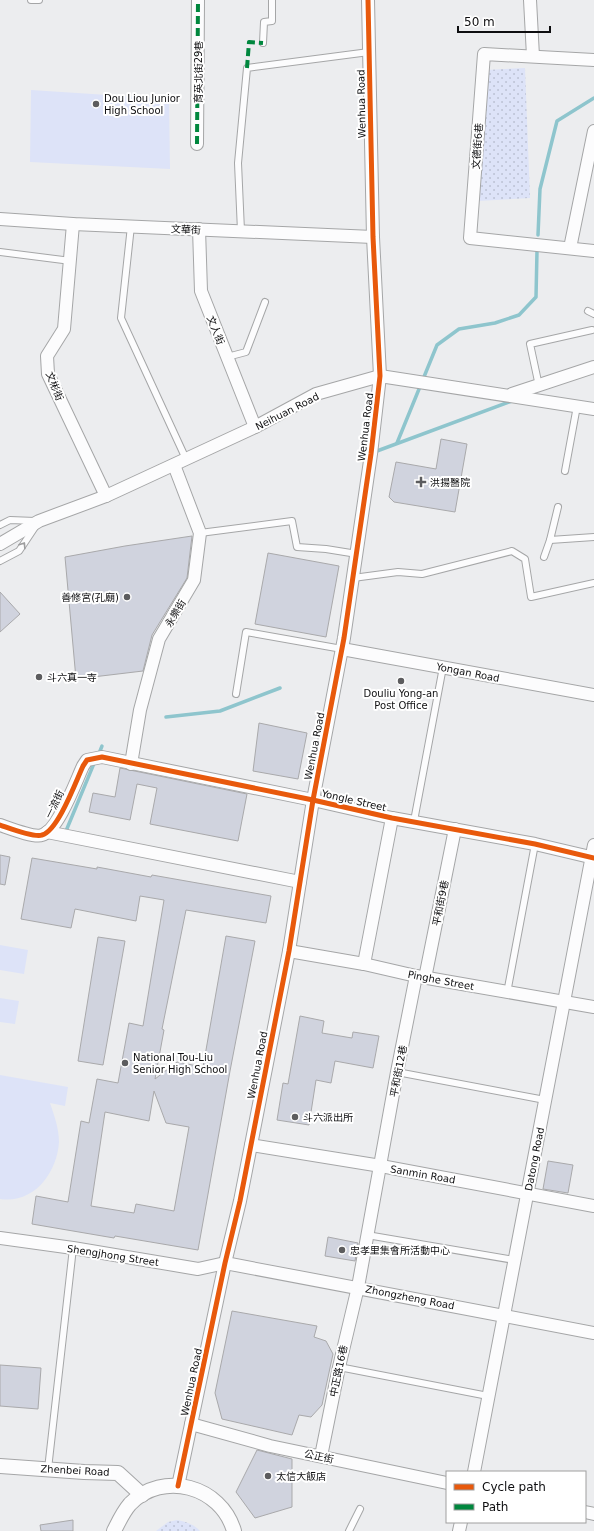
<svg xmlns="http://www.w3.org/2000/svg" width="594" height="1531" font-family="'DejaVu Sans','Noto Sans TC',sans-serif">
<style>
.green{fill:#dde3f8}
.park{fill:url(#park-dots)}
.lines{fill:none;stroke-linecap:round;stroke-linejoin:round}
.stream{stroke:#8ec5cd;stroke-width:3.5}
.building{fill:#d0d3de;stroke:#a9a9ab;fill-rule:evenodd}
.service-casing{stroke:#a5a6a7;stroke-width:8}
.minor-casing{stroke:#a5a6a7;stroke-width:14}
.tertiary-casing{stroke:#a5a6a7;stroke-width:16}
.service{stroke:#fcfcfd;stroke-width:6}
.minor{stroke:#fcfcfd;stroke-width:12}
.tertiary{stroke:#fcfcfd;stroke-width:14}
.quiet{stroke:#00873e;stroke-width:4;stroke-dasharray:8 4;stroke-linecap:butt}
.cycleway-casing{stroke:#fff;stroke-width:8}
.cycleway{stroke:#e8590c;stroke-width:5}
.oneway{stroke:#9d9d9e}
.poi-dot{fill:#5c5c5e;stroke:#fff;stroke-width:1.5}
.labels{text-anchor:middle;stroke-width:4;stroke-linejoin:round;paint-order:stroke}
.street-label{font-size:10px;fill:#0e0e10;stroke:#fff}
.poi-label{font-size:10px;fill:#0e0e10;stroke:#fff;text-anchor:start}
</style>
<defs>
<pattern id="park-dots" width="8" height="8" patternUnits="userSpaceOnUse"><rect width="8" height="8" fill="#dde3f8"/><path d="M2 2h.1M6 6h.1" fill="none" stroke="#bcc2d4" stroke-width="1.8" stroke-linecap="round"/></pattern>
</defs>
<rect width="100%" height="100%" fill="#ecedef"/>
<g class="green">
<path d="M31 90 169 99 170 169 30 162Z"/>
<path d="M0 945 28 950 24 974 0 970Z"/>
<path d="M0 998 19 1001 15 1024 0 1022Z"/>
<path d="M0 1075 68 1087 65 1106 50 1103C54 1115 59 1128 59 1142 57 1173 34 1204 0 1199Z"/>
</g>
<g class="park">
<path d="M525 68 530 198 477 201 486 70Z"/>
<path d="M177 1520C186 1522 194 1524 200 1531H156L168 1522Z"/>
</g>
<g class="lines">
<g class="stream">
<path d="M538 235 540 189 557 121 594 98"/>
<path d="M397 443 437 345 459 329 495 323 519 315 536 297 537 251"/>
<path d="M377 451 512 401"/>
<path d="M166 717 220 711 280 688"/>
<path d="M98 756 102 746"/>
<path d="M66 831 95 761"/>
</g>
</g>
<g class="building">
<path d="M441 439 467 444 455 512 394 502 389 497 396 462 436 469Z"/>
<path d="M192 536 187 578 152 635 143 671 76 679 65 557 125 546Z"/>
<path d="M268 553 339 566 326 637 255 624Z"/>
<path d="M0 592 20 614 0 632Z"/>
<path d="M259 723 307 733 298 779 253 771Z"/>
<path d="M120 768 247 794 238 841 150 824 157 788 137 784 130 820 89 812 93 793 115 797Z"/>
<path d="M0 855 10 857 5 885 0 884Z"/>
<path d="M32 858 97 869V867L151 877 152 875 271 896 266 923 186 910 162 1029 164 1030 155 1079 177 1062 203 1067 226 936 255 941 230 1071 198 1250 115 1236 114 1238 32 1224 36 1196 68 1202 81 1121 89 1123 97 1079 118 1083 129 1023 143 1026 164 900 140 896 136 921 75 909 71 928 21 919ZM154 1091 166 1123 189 1127 174 1211 136 1204 134 1213 91 1206 105 1112 149 1121Z"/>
<path d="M98 937 125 941 103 1065 78 1061Z"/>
<path d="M300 1016 324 1021 322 1033 352 1038 353 1032 379 1036 373 1068 335 1061 331 1083 316 1080 309 1125 277 1120 283 1083 288 1084Z"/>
<path d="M548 1161 573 1165 568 1193 543 1189Z"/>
<path d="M328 1237 358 1243 355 1261 325 1256Z"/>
<path d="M232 1311 317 1326 314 1337 326 1341 333 1354 322 1405 311 1417 299 1415 292 1435 222 1419 215 1393Z"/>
<path d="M0 1365 41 1368 38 1409 0 1406Z"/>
<path d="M257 1450 292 1459V1507L255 1518 236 1492Z"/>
<path d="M73 1520V1531H41L40 1525Z"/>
</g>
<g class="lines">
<g class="service-casing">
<g id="service">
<path d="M31 0H39"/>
<path d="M263 43 264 22 272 21V0"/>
<path d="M131 226 121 318 186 459"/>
<path d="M241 231 238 163 247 68 369 52"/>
<path d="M0 252 71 261"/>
<path d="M588 311 594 314"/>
<path d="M227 357 246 352 265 302"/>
<path d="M539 386 530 344 592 330"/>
<path d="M565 471 577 406"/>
<path d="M558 507 550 540 594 537"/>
<path d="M0 525 10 520 35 521"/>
<path d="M200 533 292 521 297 547 326 549 357 554"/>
<path d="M544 557 550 540"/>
<path d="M0 561 19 551 35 527"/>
<path d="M353 578 398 572 422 574 512 551 525 559 531 597 594 583"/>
<path d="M236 694 246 632 342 649"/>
<path d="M414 821 443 667"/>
<path d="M507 993 535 844"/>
<path d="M397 1072 545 1100"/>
<path d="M367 1235 514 1260"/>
<path d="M339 1367 488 1396"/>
<path d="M48 1469 73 1248"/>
<path d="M349 1531 360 1509"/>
</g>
</g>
<g class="minor-casing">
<g id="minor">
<path d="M530 0 533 56"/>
<path d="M594 60 484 54 470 238 594 251"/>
<path d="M197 144 198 0"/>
<path d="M0 219 73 224 373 237"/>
<path d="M73 224 64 329 47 356 48 374 106 496"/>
<path d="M199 229 201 291 255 427"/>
<path d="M570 248 594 131"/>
<path d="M512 394 594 367"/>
<path d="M0 544 39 521 106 496 186 459 255 427 316 394 380 376 594 409"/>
<path d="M342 649 594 695"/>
<path d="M131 764 140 710 159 639 194 580 200 533 174 465"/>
<path d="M0 825C9 828 34 838 42 835 58 831 76 781 83 766L87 760 102 757 313 800 392 818 535 844 594 858"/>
<path d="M47 832 300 882"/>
<path d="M289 951 364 964 416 976 594 1007"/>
<path d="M364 964 392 818"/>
<path d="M425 978 455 829"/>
<path d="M251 1145 381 1166 594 1206"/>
<path d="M0 1238 73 1248 198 1269 225 1263 594 1333"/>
<path d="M191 1424 270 1446 447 1483"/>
<path d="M321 1456 339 1367 358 1287 397 1072 416 976"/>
<path d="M474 1472 594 845"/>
<path d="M178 1486 225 1263 240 1201 289 951 313 800 344 638 371 454 380 376 373 237 368 0"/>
<path d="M585 1512 594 1514"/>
<path d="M459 1531 461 1522"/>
</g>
</g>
<g class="tertiary-casing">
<g id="tertiary">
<path d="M0 1466 84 1472 118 1473 142 1495"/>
<path d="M114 1531C119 1521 123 1512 130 1504 163 1470 221 1486 234 1531"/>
</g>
</g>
<use href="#service" class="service"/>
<use href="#minor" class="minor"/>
<use href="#tertiary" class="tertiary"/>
<g class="quiet">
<path d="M247 68 249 42 263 43"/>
<path d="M197 144 198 0"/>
</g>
<g class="cycleway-casing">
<g id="cycleway">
<path d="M0 825C9 828 34 838 42 835 58 831 76 781 83 766L87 760 102 757 313 800 392 818 535 844 594 858"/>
<path d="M178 1486 225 1263 240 1201 289 951 313 800 344 638 371 454 380 376 373 237 368 0"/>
</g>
</g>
<use href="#cycleway" class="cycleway"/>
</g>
<defs><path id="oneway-chevron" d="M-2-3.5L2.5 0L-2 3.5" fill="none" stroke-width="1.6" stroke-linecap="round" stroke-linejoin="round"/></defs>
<use class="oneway" href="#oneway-chevron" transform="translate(23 545) rotate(-57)"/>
<g class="poi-dot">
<circle cx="96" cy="104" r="4"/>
<path d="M419 476h4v4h4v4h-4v4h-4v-4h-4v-4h4z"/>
<circle cx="127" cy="597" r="4"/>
<circle cx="39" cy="677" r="4"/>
<circle cx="401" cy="681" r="4"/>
<circle cx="125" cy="1063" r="4"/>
<circle cx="295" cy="1117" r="4"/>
<circle cx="342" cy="1250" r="4"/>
<circle cx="268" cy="1476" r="4"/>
</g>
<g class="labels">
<g class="street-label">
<text transform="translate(198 72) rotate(-90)" y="4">育英北街29巷</text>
<text transform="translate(361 104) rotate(-91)" y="4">Wenhua Road</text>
<text transform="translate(477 146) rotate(-86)" y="4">文德街6巷</text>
<text transform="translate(186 229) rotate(3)" y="4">文華街</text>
<text transform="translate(216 330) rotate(68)" y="4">文人街</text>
<text transform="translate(55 386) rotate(68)" y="4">文彬街</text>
<text transform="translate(287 411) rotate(-27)" y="4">Neihuan Road</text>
<text transform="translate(365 427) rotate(-83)" y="4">Wenhua Road</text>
<text transform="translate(175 613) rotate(-59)" y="4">永樂街</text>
<text transform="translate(468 672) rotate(11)" y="4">Yongan Road</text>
<text transform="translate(314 746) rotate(-79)" y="4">Wenhua Road</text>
<text transform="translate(354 800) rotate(13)" y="4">Yongle Street</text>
<text transform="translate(54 804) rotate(-64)" y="4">一流街</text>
<text transform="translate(440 903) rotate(-79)" y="4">平和街9巷</text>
<text transform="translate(441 980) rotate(11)" y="4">Pinghe Street</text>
<text transform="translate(257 1065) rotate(-79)" y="4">Wenhua Road</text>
<text transform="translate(398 1071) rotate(-79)" y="4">平和街12巷</text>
<text transform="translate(534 1159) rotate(-79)" y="4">Datong Road</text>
<text transform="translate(423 1174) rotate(10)" y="4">Sanmin Road</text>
<text transform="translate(113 1255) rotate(9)" y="4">Shengjhong Street</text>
<text transform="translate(410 1297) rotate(11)" y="4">Zhongzheng Road</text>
<text transform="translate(338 1371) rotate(-78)" y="4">中正路16巷</text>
<text transform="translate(191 1382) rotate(-78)" y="4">Wenhua Road</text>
<text transform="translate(319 1456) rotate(12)" y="4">公正街</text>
<text transform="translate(75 1470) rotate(3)" y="4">Zhenbei Road</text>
</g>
<g class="poi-label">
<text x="104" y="102">Dou Liou Junior<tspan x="104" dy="12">High School</tspan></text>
<text x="430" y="486">洪揚醫院</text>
<text x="119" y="601" text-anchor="end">善修宮(孔廟)</text>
<text x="47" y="681">斗六真一寺</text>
<text x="401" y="697" text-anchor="middle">Douliu Yong-an<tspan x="401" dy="12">Post Office</tspan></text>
<text x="133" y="1061">National Tou-Liu<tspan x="133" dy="12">Senior High School</tspan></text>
<text x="303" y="1121">斗六派出所</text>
<text x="350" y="1254">忠孝里集會所活動中心</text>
<text x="276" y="1480">太信大飯店</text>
</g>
</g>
<rect x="446" y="1471" width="140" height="52" fill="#ffffff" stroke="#9f9f9f"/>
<rect x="454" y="1484" width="20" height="6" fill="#e8590c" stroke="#9f9f9f"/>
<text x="482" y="1491" font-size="12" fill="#0e0e10">Cycle path</text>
<rect x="454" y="1504" width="20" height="6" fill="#00873e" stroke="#9f9f9f"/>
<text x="482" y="1511" font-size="12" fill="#0e0e10">Path</text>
<path d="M458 26v6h92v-6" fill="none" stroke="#0e0e10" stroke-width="2"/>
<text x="464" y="26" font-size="12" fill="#0e0e10" stroke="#ffffff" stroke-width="3" paint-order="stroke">50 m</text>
</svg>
